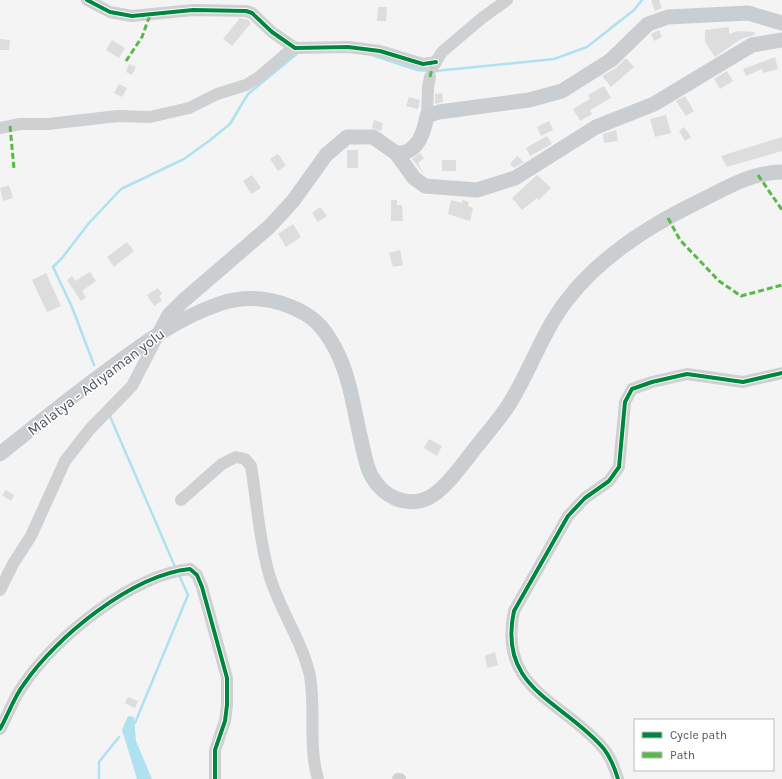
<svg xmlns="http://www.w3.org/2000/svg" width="782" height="779" font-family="Karla,sans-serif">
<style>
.water{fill:#aee2f0}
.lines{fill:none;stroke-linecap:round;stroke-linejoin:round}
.stream{stroke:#aee2f0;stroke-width:2.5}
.building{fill:#ddddde}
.minor{stroke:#ced0d2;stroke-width:12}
.major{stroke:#caced1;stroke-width:15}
.quiet{stroke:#58b947;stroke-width:3;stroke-dasharray:6 3;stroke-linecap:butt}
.cycleway-casing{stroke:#fff;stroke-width:6}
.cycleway{stroke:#00873e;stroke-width:4}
.labels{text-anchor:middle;stroke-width:3;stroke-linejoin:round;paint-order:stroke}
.street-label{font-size:15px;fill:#4a5661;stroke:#fff}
</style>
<rect width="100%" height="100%" fill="#f4f4f4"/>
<path class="water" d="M128 716 134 717 136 741 152 779H137L122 730Z"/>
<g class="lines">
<g class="stream">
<path d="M372 55 417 70 430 71"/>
<path d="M435 71 554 59 587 47 634 10 642 0"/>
<path d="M94 365 72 307 53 267 62 258 89 223 121 189 184 159 209 141 230 124 248 94 299 52"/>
<path d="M109 414 176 569"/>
<path d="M135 723 188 595 179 575"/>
<path d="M99 779V762L119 737"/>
</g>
</g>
<g class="building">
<path d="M651 0H659L662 8 655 11Z"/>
<path d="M378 7H387L386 21H377Z"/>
<path d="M240 18 248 20 251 23 232 46 223 39Z"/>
<path d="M729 27V34L738 31 755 32 754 35 741 39 715 57 705 42V30Z"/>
<path d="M659 30 662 37 654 41 651 34Z"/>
<path d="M0 39 10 40 9 50H0Z"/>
<path d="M112 40 125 48 119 58 106 50Z"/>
<path d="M775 57 778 69 763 73 762 69 746 76 743 69Z"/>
<path d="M626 58 634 67 611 87 602 76 616 68Z"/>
<path d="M129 64 136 67 132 75 126 72Z"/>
<path d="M727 71 733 81 720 89 714 79Z"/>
<path d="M119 84 127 88 122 97 114 93Z"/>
<path d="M604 86 611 98 590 110 592 114 580 121 573 109 590 99 588 95Z"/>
<path d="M442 93 443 102 435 104V94Z"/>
<path d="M685 96 694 111 686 116 676 101Z"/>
<path d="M409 97 420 100 418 109 406 106Z"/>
<path d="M666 115 671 133 655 137 650 119Z"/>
<path d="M374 120 383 123 381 131 372 128Z"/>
<path d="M549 121 553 130 541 136 537 127Z"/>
<path d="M684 127 691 137 685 141 679 131Z"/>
<path d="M616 130 618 141 604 143 603 134Z"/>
<path d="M547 136 552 144 530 156 526 148Z"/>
<path d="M782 137V151L727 167 721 156Z"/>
<rect x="347" y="150" width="11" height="18"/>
<path d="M420 153 424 158 418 163 424 174 412 159Z"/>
<path d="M278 154 286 165 278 171 270 159Z"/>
<path d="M517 156 524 162 514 168 510 164Z"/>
<rect x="442" y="160" width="14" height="11"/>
<path d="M252 175 261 188 251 194 243 181Z"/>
<path d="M537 175 551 188 539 200 537 198 522 210 512 198Z"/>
<path d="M9 185 13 198 3 201 0 188Z"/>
<path d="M391 200H397V205H402L403 221H391Z"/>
<path d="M451 200 462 203V200L469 202 468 206 473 208 470 221 448 214Z"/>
<path d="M320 207 327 216 318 222 312 213Z"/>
<path d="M293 224 301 237 286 247 278 234Z"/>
<path d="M127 242 134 251 114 267 107 257Z"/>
<path d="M400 250 403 265 393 267 389 253Z"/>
<path d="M90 272 96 281 82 291 86 297 81 301 67 280 72 276 75 281Z"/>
<path d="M46 273 61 306 47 312 32 280Z"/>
<path d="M158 288 162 294 159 296 162 301 154 306 147 295Z"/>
<path d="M429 439 442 446 437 456 424 448Z"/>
<path d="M6 490 14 495 11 501 2 495Z"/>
<path d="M495 652 498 665 487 668 485 656Z"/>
<path d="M128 697 138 701 135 708 125 703Z"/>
</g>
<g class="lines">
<g class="minor">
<path d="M87 0 110 12 132 16 193 10 246 11 252 13 272 32 295 48 348 47 380 51 423 64 436 62"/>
<path d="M432 68 442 52 482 18 507 0"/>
<path d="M427 116 428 87 430 77"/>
<path d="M0 128 20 124H48L118 116 150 117 189 108 217 94 246 85 259 77 294 47"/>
<path d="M181 500 222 464 236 457 245 459 251 466C257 502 259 540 269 574 279 609 302 640 310 676 316 710 308 746 318 779"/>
<path d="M0 590 13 564 31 536 65 461 90 429 132 386 159 334"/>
<path d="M0 729C8 715 14 697 24 684 56 637 132 575 190 569L197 575 202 587 227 678V705L225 721 215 750V779"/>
<path d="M398 779H400"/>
<path d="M618 779C615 769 611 758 604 749 564 701 497 690 514 611L568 516 585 498 609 481 619 467 625 402 632 389 652 382 687 374 743 382 782 373"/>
</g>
<g class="major">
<path d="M396 153C417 155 424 133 427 116L439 112 529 100 562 91 611 60 648 24 668 17 748 13 782 23"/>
<path d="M160 332 169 315 183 301 269 227 293 201 326 155 347 137H373L396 153 414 178 425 186 477 190 515 178 596 127 654 104 752 45 782 40"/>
<path d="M0 454C36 425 72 396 109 369 144 343 178 318 219 304 242 296 266 297 289 306 313 315 324 327 336 350 350 377 354 410 361 440 364 452 366 467 372 477 384 497 406 508 428 498 443 491 457 471 467 459 480 441 496 424 508 406 530 372 542 332 567 300 600 257 647 227 694 204 723 190 750 172 782 172"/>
</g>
<g class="quiet">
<path d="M126 61 142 37 150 15"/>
<path d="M430 77 432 68"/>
<path d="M10 126 14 169"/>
<path d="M758 175 782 210"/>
<path d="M668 218 680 240 719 281 741 296 782 285"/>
</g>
<g class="cycleway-casing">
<g id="cycleway">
<path d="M87 0 110 12 132 16 193 10 246 11 252 13 272 32 295 48 348 47 380 51 423 64 436 62"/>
<path d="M0 729C8 715 14 697 24 684 56 637 132 575 190 569L197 575 202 587 227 678V705L225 721 215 750V779"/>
<path d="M618 779C615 769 611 758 604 749 564 701 497 690 514 611L568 516 585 498 609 481 619 467 625 402 632 389 652 382 687 374 743 382 782 373"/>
</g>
</g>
<use href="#cycleway" class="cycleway"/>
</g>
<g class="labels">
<g class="street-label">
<text transform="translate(96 382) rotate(-37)" y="5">Malatya - Adıyaman yolu</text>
</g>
</g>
<rect x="634" y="719" width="140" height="52" fill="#ffffff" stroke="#b7bbc0"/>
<rect x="642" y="732" width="20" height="6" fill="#00873e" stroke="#b7bbc0"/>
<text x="670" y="739" font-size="12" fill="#4a5661">Cycle path</text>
<rect x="642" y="752" width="20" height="6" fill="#58b947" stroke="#b7bbc0"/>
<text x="670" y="759" font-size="12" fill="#4a5661">Path</text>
</svg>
